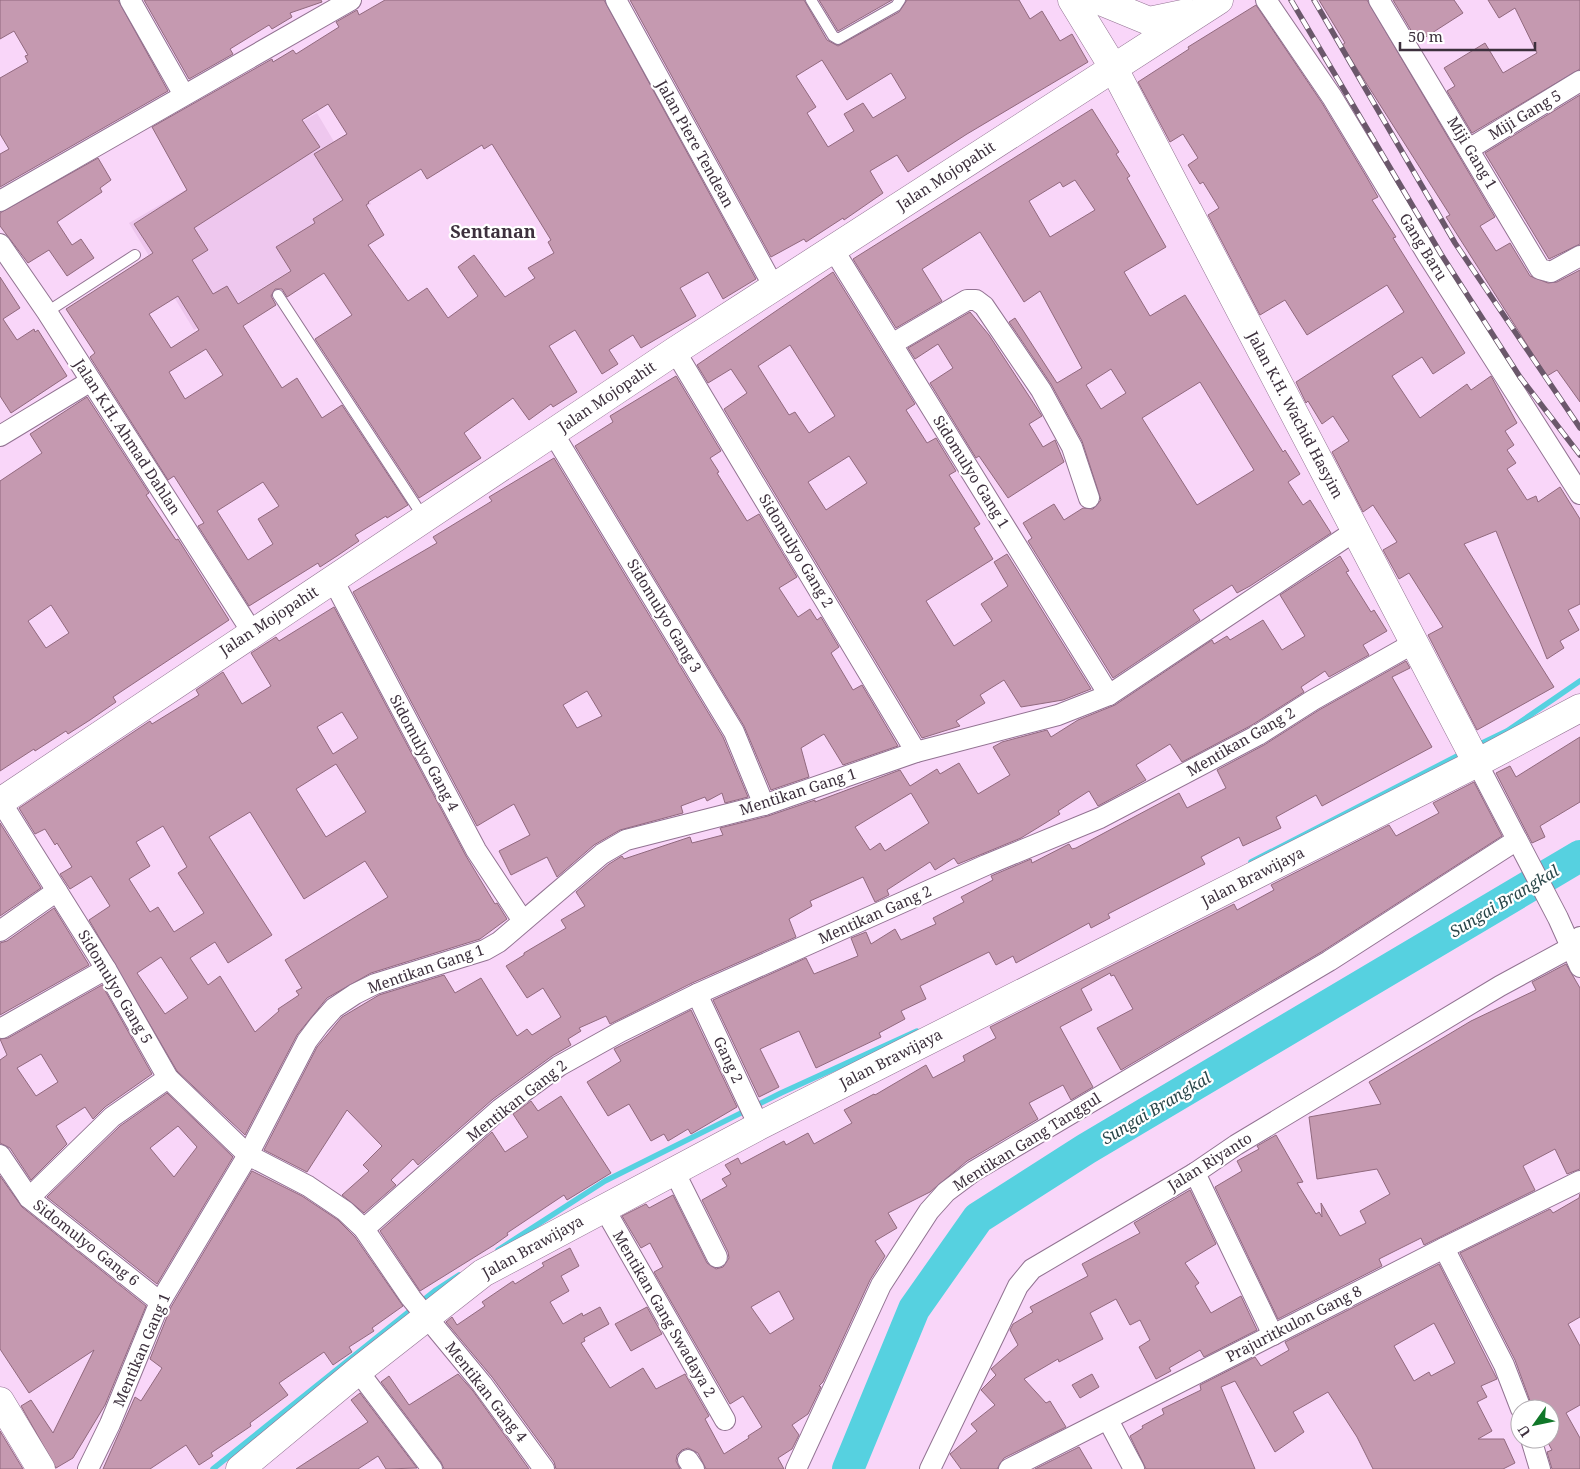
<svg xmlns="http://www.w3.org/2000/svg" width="1580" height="1469" font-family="'Noto Serif',serif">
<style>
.built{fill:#eec7ee}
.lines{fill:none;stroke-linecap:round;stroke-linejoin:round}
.stream{stroke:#56d1e0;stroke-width:5.5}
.river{stroke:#56d1e0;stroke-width:32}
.building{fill:#c599b0;stroke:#91697e;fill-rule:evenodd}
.lane-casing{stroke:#927392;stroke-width:12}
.street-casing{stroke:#927392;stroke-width:22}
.secondary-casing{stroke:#927392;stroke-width:29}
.lane{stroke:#fff;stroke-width:10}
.street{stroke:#fff;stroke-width:20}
.secondary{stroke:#fff;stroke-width:28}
.rail-casing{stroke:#6b586b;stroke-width:5.5}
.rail{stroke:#fff;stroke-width:4;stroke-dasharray:11;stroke-linecap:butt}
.labels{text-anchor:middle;stroke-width:4.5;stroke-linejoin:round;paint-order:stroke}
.street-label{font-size:15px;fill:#3d303d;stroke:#fff}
.water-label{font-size:16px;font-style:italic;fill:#2b474a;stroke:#fff}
.quarter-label{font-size:18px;font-weight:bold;fill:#3d303d;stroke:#fff}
</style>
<rect width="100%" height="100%" fill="#f9d6f9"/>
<path class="built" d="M317 113 371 204 324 234 330 246 194 330 129 223Z"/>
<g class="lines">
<g class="stream">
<path d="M1478 745 1507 731 1580 681"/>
<path d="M1251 862 1463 753"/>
<path d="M498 1250 605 1181 781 1093 917 1031"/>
<path d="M213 1469 436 1290 459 1275"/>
</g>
<path class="river" d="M848 1469 914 1309 978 1218 1086 1149 1580 856"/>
</g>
<g class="building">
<path d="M0 0H118L168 91 0 187V154L9 149 0 134V78L28 62 25 56 28 55 14 31 0 39Z"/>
<path d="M144 0H321L322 2 290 13 292 17 272 29 269 25 230 49 233 54 189 79Z"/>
<path d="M385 0H604L756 279 723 299 708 272 680 288 696 316 641 348 633 335 609 350 618 364 602 374 575 330 549 346 577 392 553 407 551 404 529 420 513 398 464 433 481 458 419 498 315 339 352 315 324 273 287 297 282 289H275L271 296 276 305 243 326 282 388 297 378 322 418 342 405 408 505 387 518 386 516 355 535 359 541 337 556 320 567 318 563 249 606 198 526 204 523 174 476 168 480 90 357 95 353 66 309 153 253 134 224 187 190 152 127 272 59 273 62 293 50 296 54 339 27 336 22 357 10 359 15ZM328 104 347 134 314 154 343 200 313 219 315 223 276 247 291 271 238 304 227 286 213 294 192 260 208 250 194 228 320 147 302 120ZM492 144 551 240 548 242 554 253 528 268 535 278 505 297 474 255 458 267 478 296 448 318 427 288 408 301 368 245 384 235 366 205 369 203 368 202 421 169 427 179 482 145 484 149ZM178 296 199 330 171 348 149 314ZM206 349 223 375 185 399 169 372ZM263 482 279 506 258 519 273 544 248 560 217 511Z"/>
<path d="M630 0H804L827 40 838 46 899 12 907 0H1019L1030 19 1042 11 1060 41 1072 34 1088 62 967 134 908 172 897 155 870 171 883 193 844 220 843 218 806 242 804 239 771 257ZM822 60 847 100 891 73 906 98 873 118 863 103 844 114 854 131 828 147 807 113 816 107 796 76Z"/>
<path d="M819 0H892L838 31Z"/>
<path d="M1319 0H1367L1495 217 1480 226 1496 251 1510 243 1530 276 1548 283 1557 282 1580 270V402L1557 370 1547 376 1446 217 1450 215 1342 45 1345 43Z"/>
<path d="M1393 0H1454L1463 13 1418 42Z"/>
<path d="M1488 0H1580V69L1472 133 1447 91 1455 86 1444 68 1485 43 1503 73 1537 53 1515 8 1499 18Z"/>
<path d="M1256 5 1322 103 1366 176 1378 197 1372 200 1396 237 1393 238 1465 353 1433 374 1422 357 1392 376 1420 418 1467 384 1471 390 1491 376 1517 423 1505 431 1514 445 1507 450 1516 463 1507 469 1527 500 1536 496 1538 502 1560 487 1580 519V604L1568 610 1579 630 1560 641 1564 648 1547 659 1496 531 1464 544 1554 687 1477 730 1428 635 1443 627 1409 573 1399 579 1383 550 1397 542 1373 505 1363 512 1332 452 1349 441 1333 416 1322 424 1308 401 1306 403 1296 382 1404 312 1387 285 1307 335 1285 300 1260 315 1208 215 1219 208 1203 182 1200 184 1188 165 1198 158 1183 134 1170 142 1138 82 1189 49 1188 47Z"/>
<path d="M1580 95V244L1549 259 1485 153Z"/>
<path d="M1092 109 1119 152 1116 154 1130 176 1127 178 1166 247 1124 272 1150 316 1185 295 1283 452 1285 450 1300 474 1288 482 1303 505 1310 500 1331 533 1250 586 1237 593 1232 585 1193 610 1200 620 1113 678 1028 541 1032 538 1023 523 1054 504 1064 520 1083 508 1093 509 1101 500 1082 441 1051 384 1009 322 1015 318 1057 383 1082 368 1040 291 1024 302 980 232 922 269 942 301 896 328 853 259ZM1075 180 1095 210 1050 237 1029 201 1060 182 1063 187ZM1111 369 1126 393 1101 409 1086 385ZM1200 382 1254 470 1197 505 1142 418Z"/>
<path d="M98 158 111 180 100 188 102 192 57 222 72 245 81 239 94 258 67 276 49 250 28 263 0 226V213Z"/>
<path d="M833 272 915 404 906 410 927 443 936 438 956 471 949 475 980 524 974 528 993 559 926 601 954 646 992 621 981 604 1008 586 994 562 1007 554 1091 689 1063 700 1021 707 1004 680 980 695 985 703 956 721 960 726 922 738 724 409 747 393 731 369 708 383 697 365ZM790 345 835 416 809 433 795 412 789 415 758 366ZM849 456 867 483 826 510 808 482Z"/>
<path d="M0 277 20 308 3 319 17 340 34 329 35 332 38 330 67 376 11 413 0 396Z"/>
<path d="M970 312 989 335 1042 416 1029 424 1043 447 1055 440 1064 462 1008 498 979 456 976 458 930 383 953 368 938 344 915 359 908 348Z"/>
<path d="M676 376 721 451 710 458 719 472 717 473 747 521 759 514 797 577 779 588 798 617 810 609 817 620 821 617 839 647 831 653 853 690 862 685 898 746 843 765 824 734 801 748 809 777 771 790 744 726 575 446 613 422 610 416Z"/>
<path d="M87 397 149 493 146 495 176 540 178 539 229 620 113 697 116 702 90 720 68 734 66 731 35 751 34 749 0 771V481L42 453 30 434ZM51 605 69 633 46 648 28 621Z"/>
<path d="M554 458 723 737 748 797 725 803 722 793 707 801 705 797 681 806 683 813 620 830 594 845 557 877 547 857 511 875 499 851 530 835 514 804 477 826 353 592 437 543 433 537 492 501 489 497ZM587 691 602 716 577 728 563 705Z"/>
<path d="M1340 556 1349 571 1346 572 1371 612 1374 610 1387 631 1363 645 1369 655 1329 677 1325 671 1301 687 1304 692 1252 725 1182 762 1170 744 1136 765 1146 780 1135 786 1098 806 1089 791 1058 811 1060 814 1021 838 958 864 954 858 935 870 930 862 887 890 889 895 875 902 863 877 810 901 812 906 789 919 796 937 692 983 610 1024 606 1016 579 1028 581 1031 568 1039 571 1045 552 1056 493 1099 418 1165 413 1159 391 1180 396 1185 364 1213 342 1195 369 1171 363 1165 382 1146 347 1110 307 1172 264 1150 317 1047 342 1017 379 995 444 975 455 993 481 978 517 1036 527 1029 532 1035 561 1017 543 988 527 998 506 966 524 955V953L566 928 561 920 585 906 576 892 609 864 622 856 624 859 690 837 692 843 723 835 720 828 768 816 815 800V802L900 770 910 786 937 769 940 774 959 763 978 794 1010 775 993 747 1002 742 1047 730 1051 737 1078 720 1115 705 1212 640 1214 644 1227 636 1230 640 1263 620 1282 650 1305 636 1280 595ZM911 793 929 823 885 851 880 843 870 850 855 827Z"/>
<path d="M334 607 466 856 495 904 497 903 507 919 480 939 371 973 327 998 297 1035 245 1135 177 1071 89 920 110 906 91 876 70 889 60 874 72 867 57 843 55 845 45 829 35 834 19 808 150 721 152 724 199 695 196 690 223 672 242 704 271 686 251 653 276 637 279 641ZM342 712 358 738 333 754 317 727ZM336 764 366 812 326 837 296 789ZM250 812 304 899 365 861 388 897 285 960 302 988 296 991 299 995 278 1009 279 1011 255 1032 220 976 208 985 190 958 215 942 228 963 272 935 209 837ZM163 826 187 867 178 873 204 913 174 932 158 907 150 912 129 879 150 866 136 842ZM161 957 188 998 165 1014 137 973Z"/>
<path d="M1406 661 1410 668 1392 677 1432 747 1322 806 1316 795 1276 817 1281 828 1243 846 1239 837 1201 857 1205 864 1108 914 1110 918 1091 928 1089 923 1016 963 1013 956 996 965 989 952 920 986 926 999 901 1011 905 1019 879 1033 881 1037 816 1068 799 1031 760 1049 779 1087 759 1097 713 1000 806 958 814 974 858 956 851 938 866 932 871 944 895 929 901 940 936 924 933 918 964 902 961 897 993 880 991 876 1031 859 1032 863 1069 844 1072 849 1076 848 1179 793 1187 808 1226 788 1217 770 1264 745 1319 710Z"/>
<path d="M1580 737V802L1540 826 1545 837 1532 843 1496 773 1510 766 1516 777Z"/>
<path d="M1474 782 1502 836 1323 951 1121 1070 1097 1028 1133 1009 1114 975 1111 976 1110 973 1081 989 1092 1010 1060 1027 1093 1087 1071 1100 1063 1085 1029 1103 1038 1119 967 1161 930 1192 888 1213 897 1228 875 1241 885 1256 870 1280 823 1382 819 1386 821 1387 808 1414 792 1425 799 1435 792 1449 778 1458 784 1469H706L698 1453 688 1448 682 1450 677 1455 676 1461 680 1469H556L554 1462 492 1377 446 1322 452 1317 457 1325 485 1306 482 1302 513 1281 515 1284 544 1266 542 1263 570 1248 579 1266 561 1276 569 1291 550 1302 563 1324 582 1313 583 1316 600 1307 609 1324 584 1338 585 1341 581 1343 610 1388 643 1368 656 1389 685 1374 709 1416 705 1419 724 1454 749 1438 748 1436 762 1427 743 1396 730 1404 654 1272 663 1267 650 1243 641 1248 622 1216 646 1204 649 1208 673 1195 707 1263 716 1269 723 1267 729 1258 728 1252 702 1200 727 1186 722 1179 731 1174 725 1165 738 1158 741 1164 784 1141 786 1145 808 1133 814 1144 852 1123 844 1110 874 1094 875 1095 926 1065 933 1078 965 1061 963 1056 996 1038 990 1027 1234 904 1237 910 1274 890 1271 885 1389 825 1396 836 1439 813 1433 803ZM779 1291 794 1319 770 1334 751 1307Z"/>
<path d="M0 823 41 888 0 916Z"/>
<path d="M54 908 89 965 0 1015V943L7 941Z"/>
<path d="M1566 964 1580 988V1169L1567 1174 1555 1149 1523 1166 1535 1190 1424 1245 1421 1238 1379 1259 1382 1266 1278 1319 1215 1187 1242 1171 1237 1161 1259 1149 1257 1146 1276 1135 1303 1182 1297 1183 1316 1214 1319 1212 1322 1217 1321 1203 1340 1236 1366 1223 1360 1211 1390 1194 1377 1169 1317 1179 1309 1117 1381 1104 1369 1082 1471 1021 1536 990 1532 982Z"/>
<path d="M102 985 152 1074 105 1107 93 1119 85 1107 56 1126 67 1144 31 1180 10 1148 0 1143V1060L7 1055 0 1039 8 1038ZM41 1054 58 1082 36 1096 17 1068Z"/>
<path d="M691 1010 737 1107 691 1134 688 1129 668 1141 664 1134 651 1141 629 1104 608 1116 587 1082 621 1061 614 1049Z"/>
<path d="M167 1093 233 1157 157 1284 47 1197 120 1126ZM178 1126 197 1147 174 1177 150 1148Z"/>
<path d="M561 1096 611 1173 567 1200 564 1195 507 1233 508 1235 494 1245 420 1291 380 1231 492 1132 505 1152 528 1137 513 1114 531 1101 538 1111Z"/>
<path d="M252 1171 302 1196 338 1220 355 1237 403 1306 372 1328 374 1331 349 1347 352 1352 333 1365 324 1352 279 1383 288 1395 250 1423 251 1426 211 1453 213 1456 199 1465 186 1445 150 1469H103L135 1397 141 1401 162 1368 150 1359 171 1307Z"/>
<path d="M0 1176 22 1207 146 1306 105 1405 73 1458 56 1468 21 1406 31 1400 53 1433 94 1350 29 1393 0 1349Z"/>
<path d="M1190 1190 1216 1244 1185 1263 1199 1283 1195 1286 1211 1313 1241 1296 1257 1330 1204 1357 1200 1350 1169 1368 1171 1371 1156 1379 1139 1347 1150 1340 1140 1320 1130 1325 1116 1299 1090 1313 1103 1339 1059 1362 1058 1359 1024 1379 1046 1403 1050 1401 1066 1427 1004 1458 997 1469H961L950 1454 977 1431 971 1424 995 1405 981 1390 996 1375 991 1369 1018 1345 1010 1330 1013 1324 1033 1312 1030 1307 1088 1276 1082 1264 1140 1233 1134 1223Z"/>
<path d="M1580 1194V1317L1568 1324 1580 1346V1405L1566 1413 1580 1438V1469H1552L1547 1452 1552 1450 1546 1439H1550V1409H1533L1515 1360 1460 1253 1550 1209 1553 1213 1579 1198Z"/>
<path d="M1439 1264 1497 1379 1481 1386 1487 1397 1477 1402 1492 1431 1478 1439H1504L1515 1463 1503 1469H1373L1357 1437 1328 1392 1293 1412 1304 1432 1275 1452 1235 1381 1221 1387 1255 1469H1146L1130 1436 1143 1428 1142 1426 1164 1414 1162 1409 1201 1390 1200 1385 1255 1357 1261 1366 1289 1350 1285 1342ZM1434 1323 1455 1363 1431 1376 1429 1372 1414 1381 1394 1346Z"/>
<path d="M647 1307 662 1334 631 1351 615 1324Z"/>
<path d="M458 1374 473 1391 529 1469H444L441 1462 381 1382 389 1376 409 1405Z"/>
<path d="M1092 1374 1099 1387 1080 1398 1072 1385Z"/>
<path d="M360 1393 417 1468 386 1469 378 1456 358 1469H296L368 1422 351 1400Z"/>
<path d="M0 1431 23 1469H0Z"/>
<path d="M1079 1447 1092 1469H1035Z"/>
</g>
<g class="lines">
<g class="lane-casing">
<g id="lane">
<path d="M811 0 833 36 838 39 896 6 900 0"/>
<path d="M278 295 424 518"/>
<path d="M47 312 135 255"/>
</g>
</g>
<g class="street-casing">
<g id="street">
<path d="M130 0 184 95"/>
<path d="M616 0 774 287"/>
<path d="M1266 0 1332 97 1427 254 1580 494"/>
<path d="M1379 0 1540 269 1551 272 1580 256"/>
<path d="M1469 149 1580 81"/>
<path d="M0 201 351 0"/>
<path d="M0 244 47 312 252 632"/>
<path d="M833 249 1109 695"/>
<path d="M892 344 967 300H976L984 306 1041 390 1072 447 1089 498"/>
<path d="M675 351 916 752"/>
<path d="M553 433 734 732 764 805"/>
<path d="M0 436 91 381"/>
<path d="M333 580 476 850 523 921"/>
<path d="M1477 763 1558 918 1580 967"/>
<path d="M1 802 106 969 168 1078 248 1155 308 1186 345 1211 364 1229 411 1298 482 1384 544 1469"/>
<path d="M0 931 57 891"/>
<path d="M697 994 759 1126"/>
<path d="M2 1028 106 969"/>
<path d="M0 1155 29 1198 160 1302"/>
<path d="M674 1171 717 1257"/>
<path d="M1195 1173 1273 1335"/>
<path d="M29 1198 112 1117 168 1078"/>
<path d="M604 1208 725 1420"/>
<path d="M364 1229 500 1109 559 1066 620 1032 697 994 986 865 1100 818 1258 735 1313 700 1414 643"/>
<path d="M1444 1248 1504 1365 1521 1409"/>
<path d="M358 1371 432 1469"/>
<path d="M1108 1420 1134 1469"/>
<path d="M1531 1439 1540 1469"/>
<path d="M688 1460 694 1469"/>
<path d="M88 1469 110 1424 160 1302 248 1155 307 1041 319 1025 334 1008 355 994 375 984 485 950 499 942 602 854 626 840 764 805 916 752 1058 715 1109 695 1355 531"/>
<path d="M796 1469 881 1285 929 1211 946 1192 974 1171 1329 961 1517 840"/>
<path d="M930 1469 1018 1286 1032 1269 1195 1173 1236 1145 1500 986 1570 948 1580 937"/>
<path d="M1009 1469 1444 1248 1580 1181"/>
</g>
</g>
<g class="secondary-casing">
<g id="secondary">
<path d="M1072 0 1113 67 1477 763"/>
<path d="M1098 0 1149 21 1187 13"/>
<path d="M0 802 675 351 1219 0"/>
<path d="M0 1401 41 1469"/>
<path d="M240 1469 358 1371 483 1273 759 1126 1477 763 1580 708"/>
</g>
</g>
<use href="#lane" class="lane"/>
<use href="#street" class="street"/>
<use href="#secondary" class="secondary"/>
<g class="rail-casing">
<g id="rail">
<path d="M1291 0 1441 254 1520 377 1580 455"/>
<path d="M1314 0 1455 243 1580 428"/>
</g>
</g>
<use href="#rail" class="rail"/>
</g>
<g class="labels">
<g class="street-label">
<text transform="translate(1525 115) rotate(-31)" y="5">Miji Gang 5</text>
<text transform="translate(695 144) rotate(61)" y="5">Jalan Piere Tendean</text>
<text transform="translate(1472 153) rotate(59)" y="5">Miji Gang 1</text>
<text transform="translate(946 176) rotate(-33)" y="5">Jalan Mojopahit</text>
<text transform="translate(1423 247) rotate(58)" y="5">Gang Baru</text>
<text transform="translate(607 397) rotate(-34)" y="5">Jalan Mojopahit</text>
<text transform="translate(1295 415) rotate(62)" y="5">Jalan K.H. Wachid Hasyim</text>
<text transform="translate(127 437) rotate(57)" y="5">Jalan K.H. Ahmad Dahlan</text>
<text transform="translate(971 472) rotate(58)" y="5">Sidomulyo Gang 1</text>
<text transform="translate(796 551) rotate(59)" y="5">Sidomulyo Gang 2</text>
<text transform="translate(664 616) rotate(59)" y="5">Sidomulyo Gang 3</text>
<text transform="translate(269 621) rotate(-33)" y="5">Jalan Mojopahit</text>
<text transform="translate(1241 742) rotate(-30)" y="5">Mentikan Gang 2</text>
<text transform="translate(424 753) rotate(62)" y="5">Sidomulyo Gang 4</text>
<text transform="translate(798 792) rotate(-18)" y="5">Mentikan Gang 1</text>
<text transform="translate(1253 877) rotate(-27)" y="5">Jalan Brawijaya</text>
<text transform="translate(875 915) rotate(-24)" y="5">Mentikan Gang 2</text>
<text transform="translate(426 969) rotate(-19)" y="5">Mentikan Gang 1</text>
<text transform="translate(115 987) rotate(59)" y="5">Sidomulyo Gang 5</text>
<text transform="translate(891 1059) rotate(-27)" y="5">Jalan Brawijaya</text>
<text transform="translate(728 1060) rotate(65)" y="5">Gang 2</text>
<text transform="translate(517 1101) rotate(-38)" y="5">Mentikan Gang 2</text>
<text transform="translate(1027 1142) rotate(-32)" y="5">Mentikan Gang Tanggul</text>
<text transform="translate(1210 1162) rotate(-32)" y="5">Jalan Riyanto</text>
<text transform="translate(86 1243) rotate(38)" y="5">Sidomulyo Gang 6</text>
<text transform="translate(533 1247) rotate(-29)" y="5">Jalan Brawijaya</text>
<text transform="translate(664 1314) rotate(60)" y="5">Mentikan Gang Swadaya 2</text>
<text transform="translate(1294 1324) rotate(-27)" y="5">Prajuritkulon Gang 8</text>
<text transform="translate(142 1350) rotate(-67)" y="5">Mentikan Gang 1</text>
<text transform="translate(486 1392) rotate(52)" y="5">Mentikan Gang 4</text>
</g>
<g class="water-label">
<text transform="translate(1504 901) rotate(-31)" y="6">Sungai Brangkal</text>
<text transform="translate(1156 1108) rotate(-31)" y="6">Sungai Brangkal</text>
</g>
<g class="quarter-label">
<text x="493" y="238">Sentanan</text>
</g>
</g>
<g transform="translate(1535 1424) rotate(237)"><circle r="24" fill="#ffffff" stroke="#b1acb1"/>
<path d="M0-4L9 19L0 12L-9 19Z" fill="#107729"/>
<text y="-8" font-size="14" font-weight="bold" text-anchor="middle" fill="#3d303d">U</text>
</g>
<path d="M1400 42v8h135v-8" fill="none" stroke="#3d303d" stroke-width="2.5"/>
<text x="1408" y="42" font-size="15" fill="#3d303d" stroke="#ffffff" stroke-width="4" paint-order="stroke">50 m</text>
</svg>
